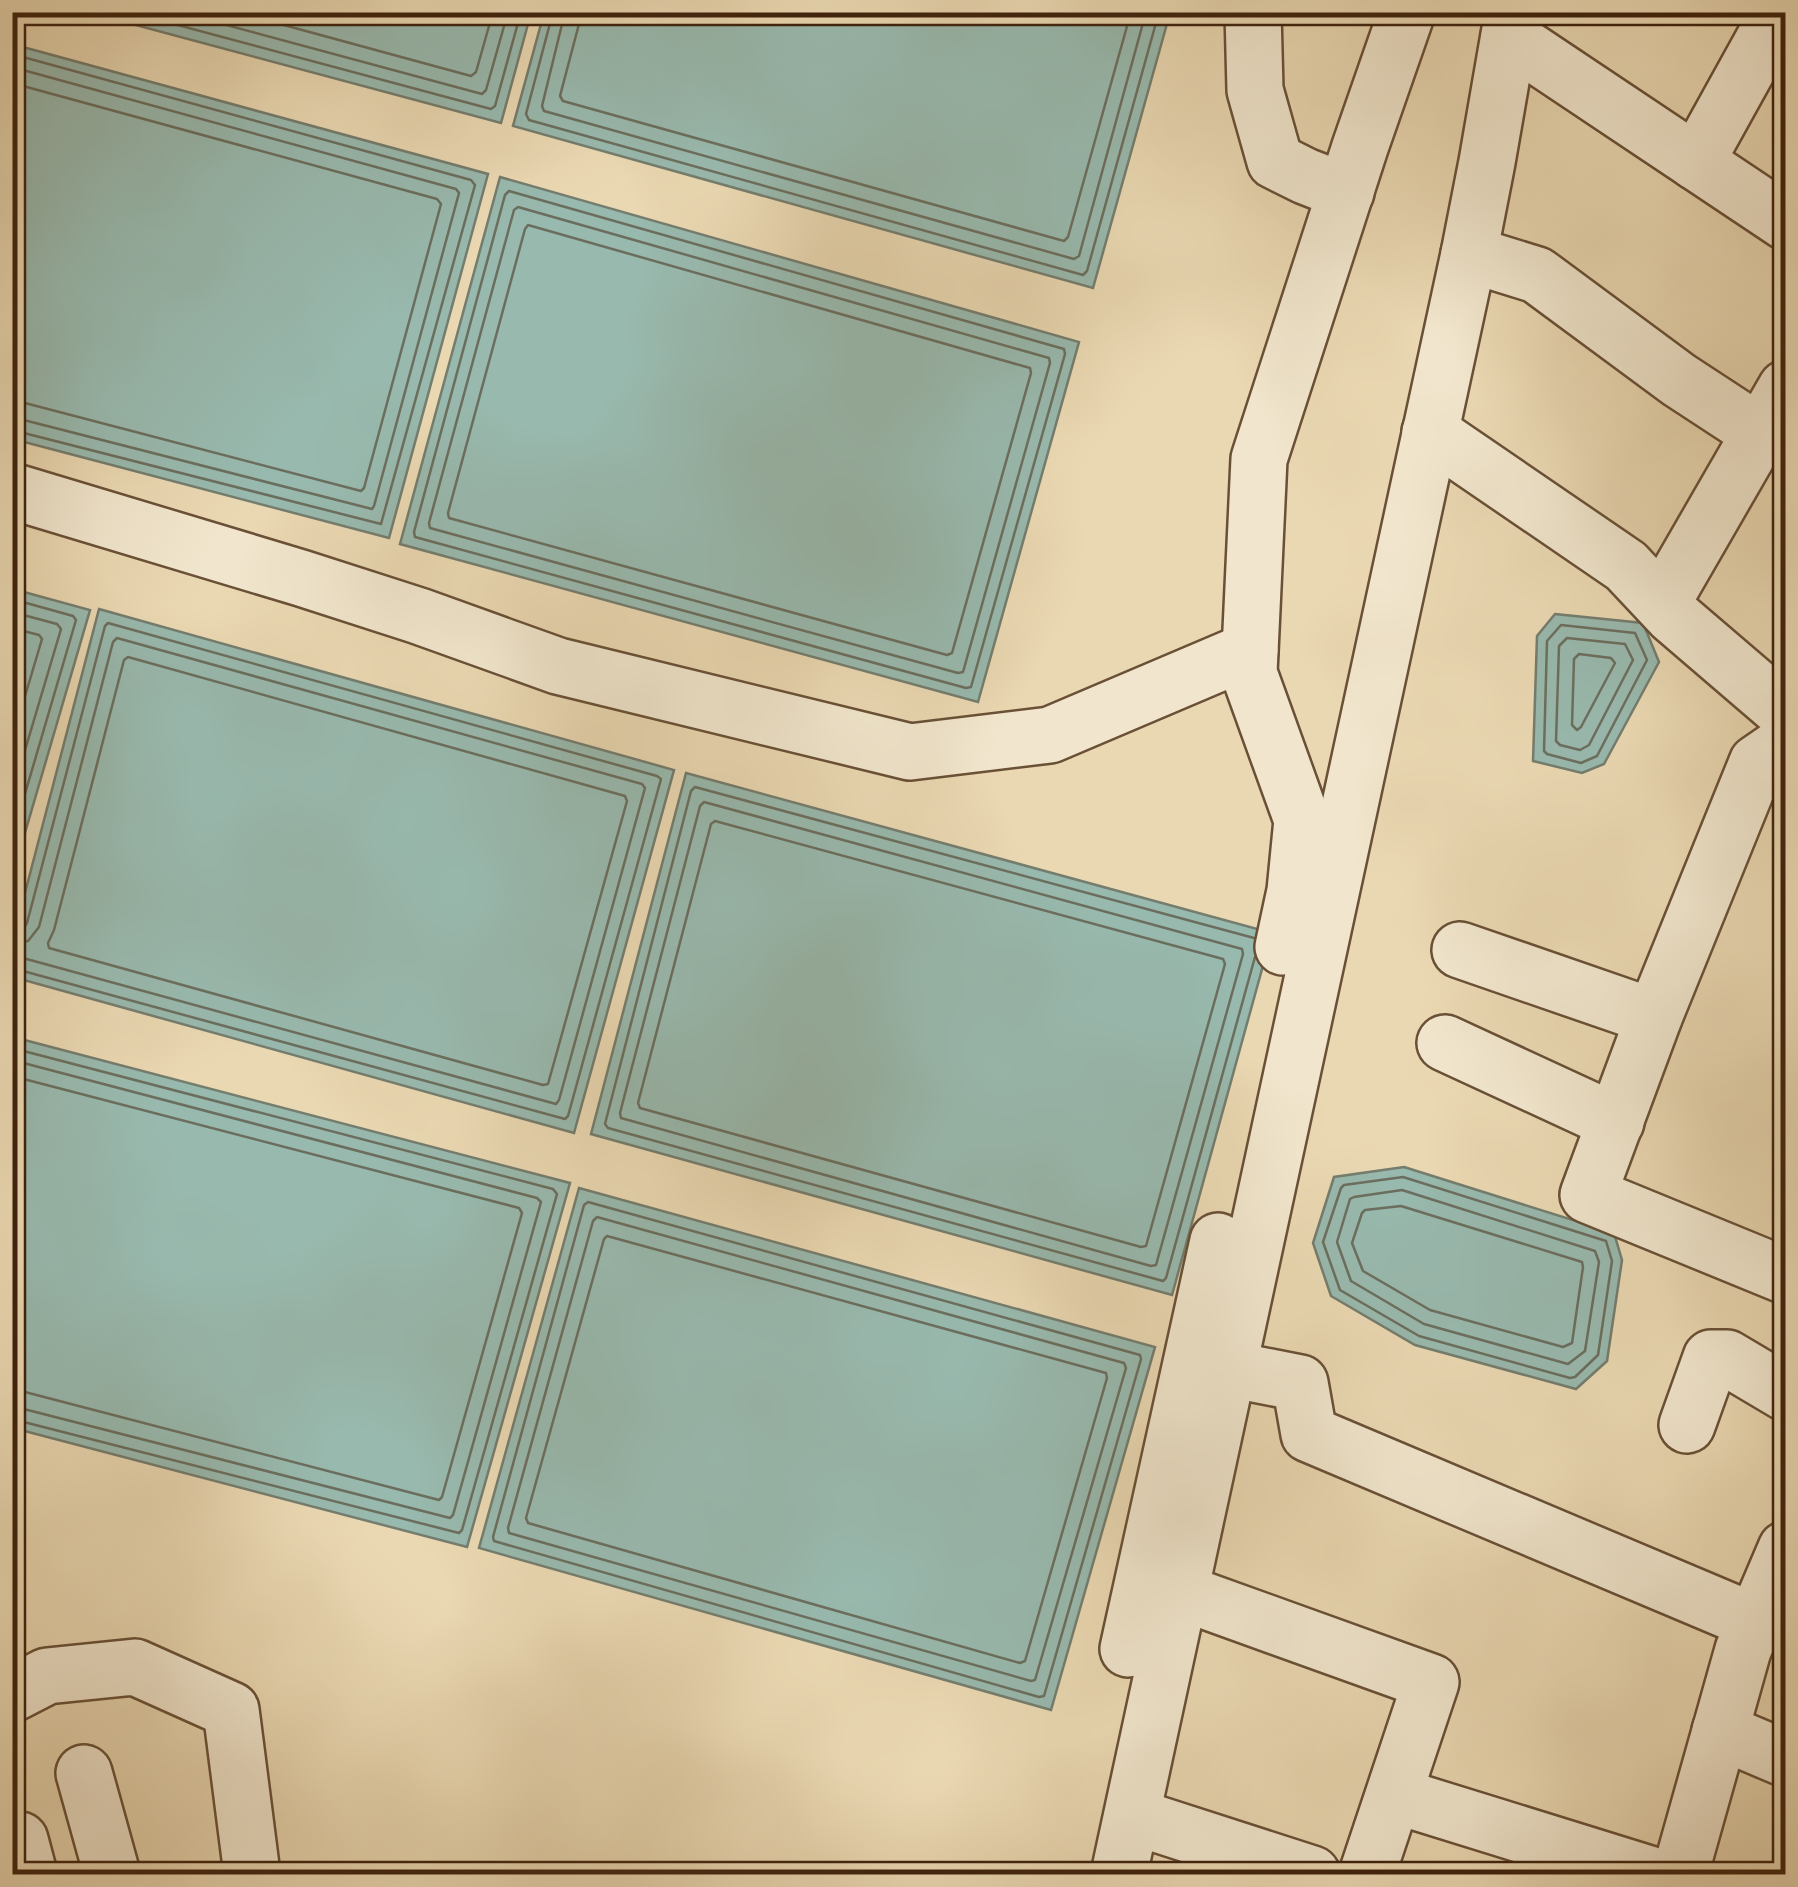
<svg xmlns="http://www.w3.org/2000/svg" width="1798" height="1887" font-family="'IM FELL Great Primer',serif">
<style>
.water{fill:#98b9ae;stroke:#747d6e;stroke-width:2.5}
.lines{fill:none;stroke-linecap:round;stroke-linejoin:round}
.shore{stroke:#6b6e5e;stroke-width:2.5}
.minor-casing{stroke:#695036;stroke-width:60}
.minor{stroke:#f1e6cd;stroke-width:55}
</style>
<rect width="100%" height="100%" fill="#ead8b2"/>
<filter id="stains"><feTurbulence type="fractalNoise" baseFrequency=".002" numOctaves="4"/><feColorMatrix values="0 0 0 0 .2 0 0 0 0 .09 0 0 0 0 .02 0 0 0 .5 -.17"/></filter>
<radialGradient id="worn" r=".72"><stop offset=".6" stop-color="#630" stop-opacity="0"/><stop offset="1" stop-color="#630" stop-opacity=".3"/></radialGradient>
<g class="water">
<path d="M91 13H531L501 123Z"/>
<path d="M544 13V12L1170 13 1093 288 513 126Z"/>
<path d="M12 44 488 174 389 538 13 439Z"/>
<path d="M500 177 1079 342 978 702 400 544Z"/>
<path d="M13 589 90 610 13 874 12 589Z"/>
<path d="M99 609 674 770 574 1133 13 977V939Z"/>
<path d="M1555 614 1643 623 1659 662 1604 764 1582 773 1533 761 1537 636Z"/>
<path d="M686 773 1272 933 1172 1295 591 1134Z"/>
<path d="M13 1037 570 1183 467 1547 13 1428Z"/>
<path d="M1404 1167 1614 1233 1622 1260 1607 1361 1576 1389 1415 1345 1331 1296 1313 1243 1334 1177Z"/>
<path d="M579 1188 1155 1347 1051 1710 479 1548Z"/>
</g>
<g class="lines">
<g class="shore">
<path d="M129 12 491 109 495 106 521 12"/>
<path d="M178 12 482 94 486 90 508 12"/>
<path d="M236 12 471 76 476 72 493 12"/>
<path d="M553 12 526 114 529 120 1083 275 1087 271 1159 12"/>
<path d="M565 12 542 106 544 111 1074 259 1079 256 1146 12"/>
<path d="M580 12 579 24 560 96 563 101 1064 241 1068 237 1131 12"/>
<path d="M12 54 471 180 475 185 381 524 12 430"/>
<path d="M12 67 456 189 459 193 374 506 372 509 12 417"/>
<path d="M12 83 437 199 441 204 364 488 361 491 25 403 12 402"/>
<path d="M509 191 1064 349 1065 354 971 687 966 688 415 537 414 532 505 195Z"/>
<path d="M518 207 1049 358 1050 363 963 672 958 673 430 528 429 523 514 210Z"/>
<path d="M528 225 1030 368 1031 373 952 653 947 655 449 518 448 513 525 229Z"/>
<path d="M12 599 73 616 76 620 12 838"/>
<path d="M12 612 57 624 61 629 12 794"/>
<path d="M1561 625 1635 633 1647 660 1597 756 1581 763 1547 754 1544 751 1547 641Z"/>
<path d="M12 628 39 635 42 639 12 740"/>
<path d="M1567 638 1625 644 1633 660 1589 745 1580 750 1560 745 1556 741 1559 646Z"/>
<path d="M1579 654 1611 658 1615 663 1581 727 1577 730 1572 725 1574 659Z"/>
<path d="M128 657 625 796 627 801 548 1084 543 1085 49 948 48 943 54 930 124 660Z"/>
<path d="M704 802 1242 949 1243 954 1156 1265 1151 1266 621 1118 620 1113 700 806Z"/>
<path d="M715 821 1223 959 1225 964 1146 1246 1141 1247 640 1108 638 1103 711 824Z"/>
<path d="M12 932 22 930 27 923 105 626 108 623 657 776 661 779 568 1116 565 1119 12 968"/>
<path d="M1254 938 695 787 691 791 605 1124 608 1128 1163 1281 1166 1278 1255 957"/>
<path d="M12 944 28 941 39 927 113 642 117 638 642 784 645 788 559 1100 556 1104 12 955"/>
<path d="M12 1048 553 1189 557 1194 462 1530 459 1533 12 1419"/>
<path d="M12 1060 537 1198 541 1202 453 1515 450 1518 12 1406"/>
<path d="M12 1076 519 1208 522 1213 442 1497 439 1500 25 1392 12 1391"/>
<path d="M1403 1177 1606 1241 1612 1261 1598 1355 1575 1377 1570 1378 1419 1336 1340 1290 1323 1242 1341 1188 1344 1185Z"/>
<path d="M1402 1190 1595 1251 1599 1262 1585 1351 1568 1364 1424 1324 1351 1281 1337 1242 1350 1199 1354 1197Z"/>
<path d="M588 1202 1140 1355 1141 1359 1044 1696 1039 1697 494 1541 493 1537 584 1205Z"/>
<path d="M1401 1206 1582 1262 1583 1267 1572 1343 1563 1347 1430 1310 1363 1271 1352 1243 1362 1213 1365 1210Z"/>
<path d="M597 1217 1124 1363 1126 1368 1035 1680 1031 1681 509 1533 508 1528 593 1221Z"/>
<path d="M607 1236 1106 1373 1107 1378 1025 1661 1020 1663 528 1523 526 1518 604 1239Z"/>
</g>
<g class="minor-casing">
<g id="minor">
<path d="M1253 12 1255 90 1275 161 1305 176 1346 192"/>
<path d="M1509 37 1786 222"/>
<path d="M1696 162 1779 12"/>
<path d="M1469 254 1537 275 1679 380 1760 433"/>
<path d="M1430 432 1626 566 1673 616 1786 713"/>
<path d="M12 491 301 578 419 616 558 666 910 752 1050 735 1250 650"/>
<path d="M1662 603 1786 388"/>
<path d="M1786 743 1757 763 1654 1017 1588 1195 1786 1276"/>
<path d="M1283 947 1295 891 1302 820 1249 673 1259 459 1360 147 1407 12"/>
<path d="M1460 950 1654 1017"/>
<path d="M1445 1043 1616 1122"/>
<path d="M1229 1369 1300 1383 1309 1434 1755 1622"/>
<path d="M1687 1425 1711 1358H1727L1786 1393"/>
<path d="M1181 1592 1431 1682 1367 1874"/>
<path d="M1128 1649 1218 1241"/>
<path d="M12 1694 47 1676 135 1667 231 1710 252 1874"/>
<path d="M1720 1731 1786 1759"/>
<path d="M84 1773 112 1874"/>
<path d="M1394 1795 1649 1874"/>
<path d="M1132 1816 1312 1874"/>
<path d="M20 1840 29 1874"/>
<path d="M1119 1874 1469 254 1487 162 1513 12"/>
<path d="M1680 1874 1743 1650 1786 1549"/>
</g>
</g>
<use href="#minor" class="minor"/>
</g>
<rect width="1798" height="1887" fill="none" stroke="#ead8b2" stroke-width="50"/>
<rect x="15" y="15" width="1768" height="1857" fill="none" stroke="#3e220d" stroke-width="5"/>
<rect x="25" y="25" width="1748" height="1837" fill="none" stroke="#3e220d" stroke-width="2.5"/>
<rect width="100%" height="100%" filter="url(#stains)"/>
<rect width="100%" height="100%" fill="url(#worn)"/>
</svg>
